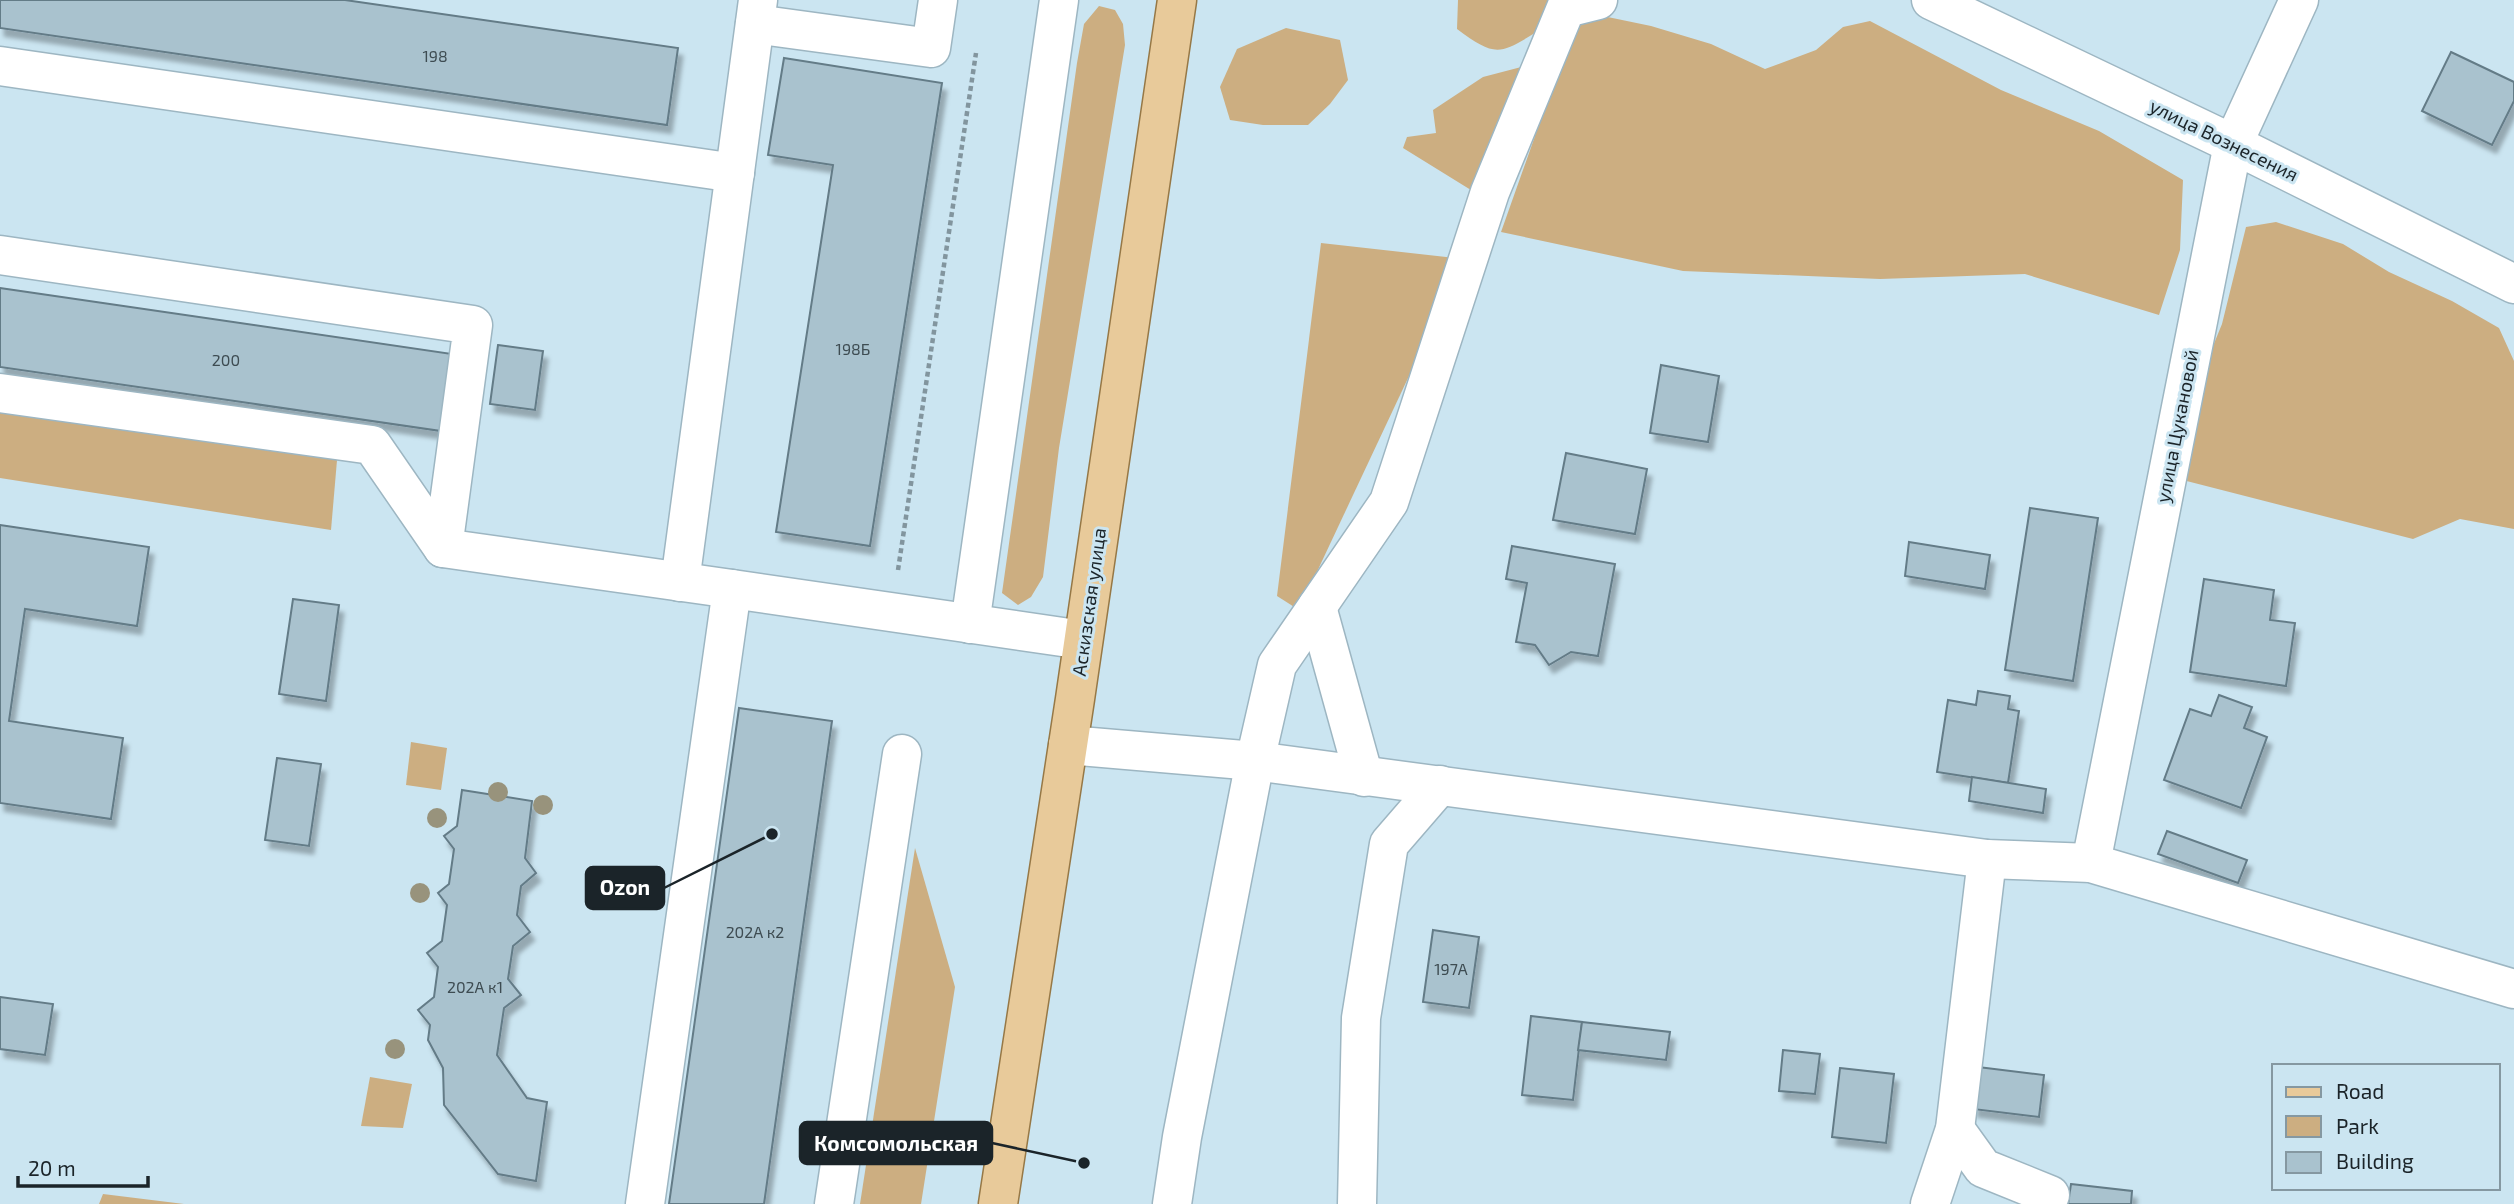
<svg xmlns="http://www.w3.org/2000/svg" width="2514" height="1204" font-family="'Exo 2',sans-serif">
<style>
.green{fill:#ccae81}
.building{fill:#a9c2ce;stroke:#647b87;stroke-width:2;filter:url(#shadow)}
.lines{fill:none;stroke-linecap:round;stroke-linejoin:round}
.minor-casing{stroke:#9db6c2;stroke-width:41}
.major-casing{stroke:#967846;stroke-width:41}
.path{stroke:#82959e;stroke-width:4.5;stroke-dasharray:5 3.5;stroke-linecap:butt}
.minor{stroke:#fff;stroke-width:38}
.major{stroke:#e8ca9a;stroke-width:38}
.tree{fill:#98937c}
.labels{text-anchor:middle;stroke-width:6;stroke-linejoin:round;paint-order:stroke}
.number-label{font-size:16px;fill:#3e4c52}
.street-label{font-size:19px;fill:#1b2429;stroke:#cbe5f1}
.leader{fill:none;stroke:#1b2429;stroke-width:2.5}
.callout-dot{fill:#1b2429;stroke:#cbe5f1;stroke-width:2.5}
.callout{fill:#1b2429;stroke:#1b2429;stroke-width:2.5}
.callout-label{font-size:21px;text-anchor:middle;font-weight:bold;fill:#fff}
</style>
<defs>
<filter id="shadow"><feDropShadow dx="4.5" dy="8" stdDeviation="2" flood-color="#0004"/></filter>
</defs>
<rect width="100%" height="100%" fill="#cbe5f1"/>
<g class="green">
<path d="M1458 0H1550L1541 29C1500 55 1496 58 1457 29Z"/>
<path d="M1099 6 1115 10 1123 24 1125 45 1059 448 1043 577 1031 597 1018 605 1002 593 1077 63 1084 24Z"/>
<path d="M1598 15 1651 26 1711 44 1765 69 1816 50 1843 27 1870 21 2001 90 2099 131 2183 180 2180 250 2159 315 2025 274 1880 279 1683 271 1501 232 1534 139 1554 67 1577 25Z"/>
<path d="M1286 28 1340 40 1348 80 1330 104 1308 125H1263L1230 120 1220 87 1237 49Z"/>
<path d="M1533 64 1479 195 1403 148 1407 137 1436 133 1433 110 1483 77Z"/>
<path d="M2276 222 2343 244 2389 272 2452 301 2499 328 2514 361V529L2460 519 2413 539 2171 477 2195 390 2222 324 2246 227Z"/>
<path d="M1321 243 1464 259 1299 610 1277 596Z"/>
<path d="M0 393 339 437 331 530 0 478Z"/>
<path d="M411 742 447 748 441 790 406 785Z"/>
<path d="M915 848 955 987 921 1204H860Z"/>
<path d="M370 1077 412 1084 403 1128 361 1126Z"/>
<path d="M103 1194 184 1204H99Z"/>
</g>
<g class="building">
<path d="M0 0H345L678 48 667 125 0 28Z"/>
<path d="M2451 52 2514 82V101L2492 145 2422 111Z"/>
<path d="M784 58 942 83 870 546 776 532 833 165 768 155Z"/>
<path d="M0 288 452 354 441 431 0 367Z"/>
<path d="M498 345 543 351 535 410 490 404Z"/>
<path d="M1661 365 1719 376 1708 442 1650 433Z"/>
<path d="M1566 453 1647 469 1635 534 1553 520Z"/>
<path d="M2030 508 2098 518 2073 681 2005 670Z"/>
<path d="M0 525 149 547 137 626 25 609 9 721 123 738 111 819 0 803Z"/>
<path d="M1909 542 1990 555 1985 589 1905 576Z"/>
<path d="M1512 546 1615 564 1598 656 1571 652 1549 665 1535 645 1516 642 1527 583 1506 579Z"/>
<path d="M2204 579 2274 590 2270 620 2295 623 2286 686 2190 672Z"/>
<path d="M293 599 339 605 326 701 279 694Z"/>
<path d="M1978 691 2010 696 2008 709 2019 711 2008 783 1937 772 1948 700 1976 705Z"/>
<path d="M2219 695 2252 707 2244 728 2267 737 2241 808 2164 780 2190 709 2211 716Z"/>
<path d="M739 708 832 721 764 1204H669Z"/>
<path d="M277 758 321 764 309 846 265 840Z"/>
<path d="M1972 777 2046 789 2043 813 1969 801Z"/>
<path d="M462 790 532 801 525 858 536 873 521 886 517 915 530 932 513 946 508 979 521 995 504 1008 497 1055 527 1098 547 1102 536 1181 498 1174 444 1105 443 1068 428 1040 430 1025 418 1010 434 997 438 967 427 953 442 941 447 905 438 893 449 884 454 849 444 836 457 826Z"/>
<path d="M2167 831 2247 860 2238 883 2158 854Z"/>
<path d="M1433 930 1479 937 1469 1008 1423 1002Z"/>
<path d="M0 997 53 1004 45 1055 0 1049Z"/>
<path d="M1531 1016 1582 1022 1573 1100 1522 1095Z"/>
<path d="M1582 1022 1670 1032 1666 1060 1578 1050Z"/>
<path d="M1783 1050 1820 1054 1815 1094 1779 1091Z"/>
<path d="M1978 1067 2044 1075 2039 1117 1973 1109Z"/>
<path d="M1840 1068 1894 1074 1886 1143 1832 1137Z"/>
<path d="M2071 1184 2132 1191 2131 1204H2068Z"/>
</g>
<g class="lines">
<g class="minor-casing">
<g id="minor">
<path d="M1931 0 2233 144 2514 284"/>
<path d="M755 24 931 48 938 0"/>
<path d="M0 66 735 173"/>
<path d="M0 255 473 325 443 548"/>
<path d="M0 393 372 445 443 548 732 589"/>
<path d="M680 582 758 0"/>
<path d="M1317 607 1364 777"/>
<path d="M970 624 1059 0"/>
<path d="M1068 745 1255 761 1987 859 2091 863 2514 989"/>
<path d="M2091 863 2233 144 2299 0"/>
<path d="M1955 1129 1983 1168 2050 1195"/>
<path d="M645 1204 732 589 1083 640"/>
<path d="M834 1204 902 754"/>
<path d="M1172 1204 1182 1137 1255 761 1277 665 1389 502 1490 192 1566 8 1598 0"/>
<path d="M1357 1204 1361 1018 1389 844 1440 785"/>
<path d="M1930 1204 1955 1129 1987 859"/>
</g>
</g>
<g class="major-casing">
<path id="major" d="M998 1204 1075 699 1177 0"/>
</g>
<path class="path" d="M898 570 976 53"/>
<use href="#minor" class="minor"/>
<use href="#major" class="major"/>
</g>
<g class="tree">
<circle cx="498" cy="792" r="10"/>
<circle cx="543" cy="805" r="10"/>
<circle cx="437" cy="818" r="10"/>
<circle cx="420" cy="893" r="10"/>
<circle cx="395" cy="1049" r="10"/>
</g>
<g class="labels">
<g class="number-label">
<text x="435" y="62">198</text>
<text x="853" y="355">198Б</text>
<text x="226" y="366">200</text>
<text x="755" y="938">202А к2</text>
<text x="1451" y="975">197А</text>
<text x="475" y="993">202А к1</text>
</g>
<g class="street-label">
<text transform="translate(2224 140) rotate(26)" y="7">улица Вознесения</text>
<text transform="translate(2177 426) rotate(-79)" y="7">улица Цукановой</text>
<text transform="translate(1089 602) rotate(-82)" y="7">Аскизская улица</text>
</g>
</g>
<path class="leader" d="M772 834L664 888M1084 1163L992 1143"/>
<g class="callout-dot">
<circle cx="772" cy="834" r="7"/>
<circle cx="1084" cy="1163" r="7"/>
</g>
<g class="callout">
<rect x="586" y="867" width="78" height="42" rx="7"/>
<rect x="800" y="1122" width="192" height="42" rx="7"/>
</g>
<g class="callout-label">
<text x="625" y="895">Ozon</text>
<text x="896" y="1151">Комсомольская</text>
</g>
<rect x="2272" y="1064" width="228" height="126" fill="#cbe5f1" stroke="#8598a1" stroke-width="2"/>
<rect x="2286" y="1087" width="35" height="10" fill="#e8ca9a" stroke="#8598a1" stroke-width="2"/>
<text x="2336" y="1099" font-size="21" fill="#1b2429">Road</text>
<rect x="2286" y="1116" width="35" height="21" fill="#ccae81" stroke="#8598a1" stroke-width="2"/>
<text x="2336" y="1134" font-size="21" fill="#1b2429">Park</text>
<rect x="2286" y="1152" width="35" height="21" fill="#a9c2ce" stroke="#8598a1" stroke-width="2"/>
<text x="2336" y="1169" font-size="21" fill="#1b2429">Building</text>
<path d="M18 1176v10h130v-10" fill="none" stroke="#1b2429" stroke-width="3.5"/>
<text x="28" y="1176" font-size="21" fill="#1b2429" stroke="#cbe5f1" stroke-width="5" paint-order="stroke">20 m</text>
</svg>
